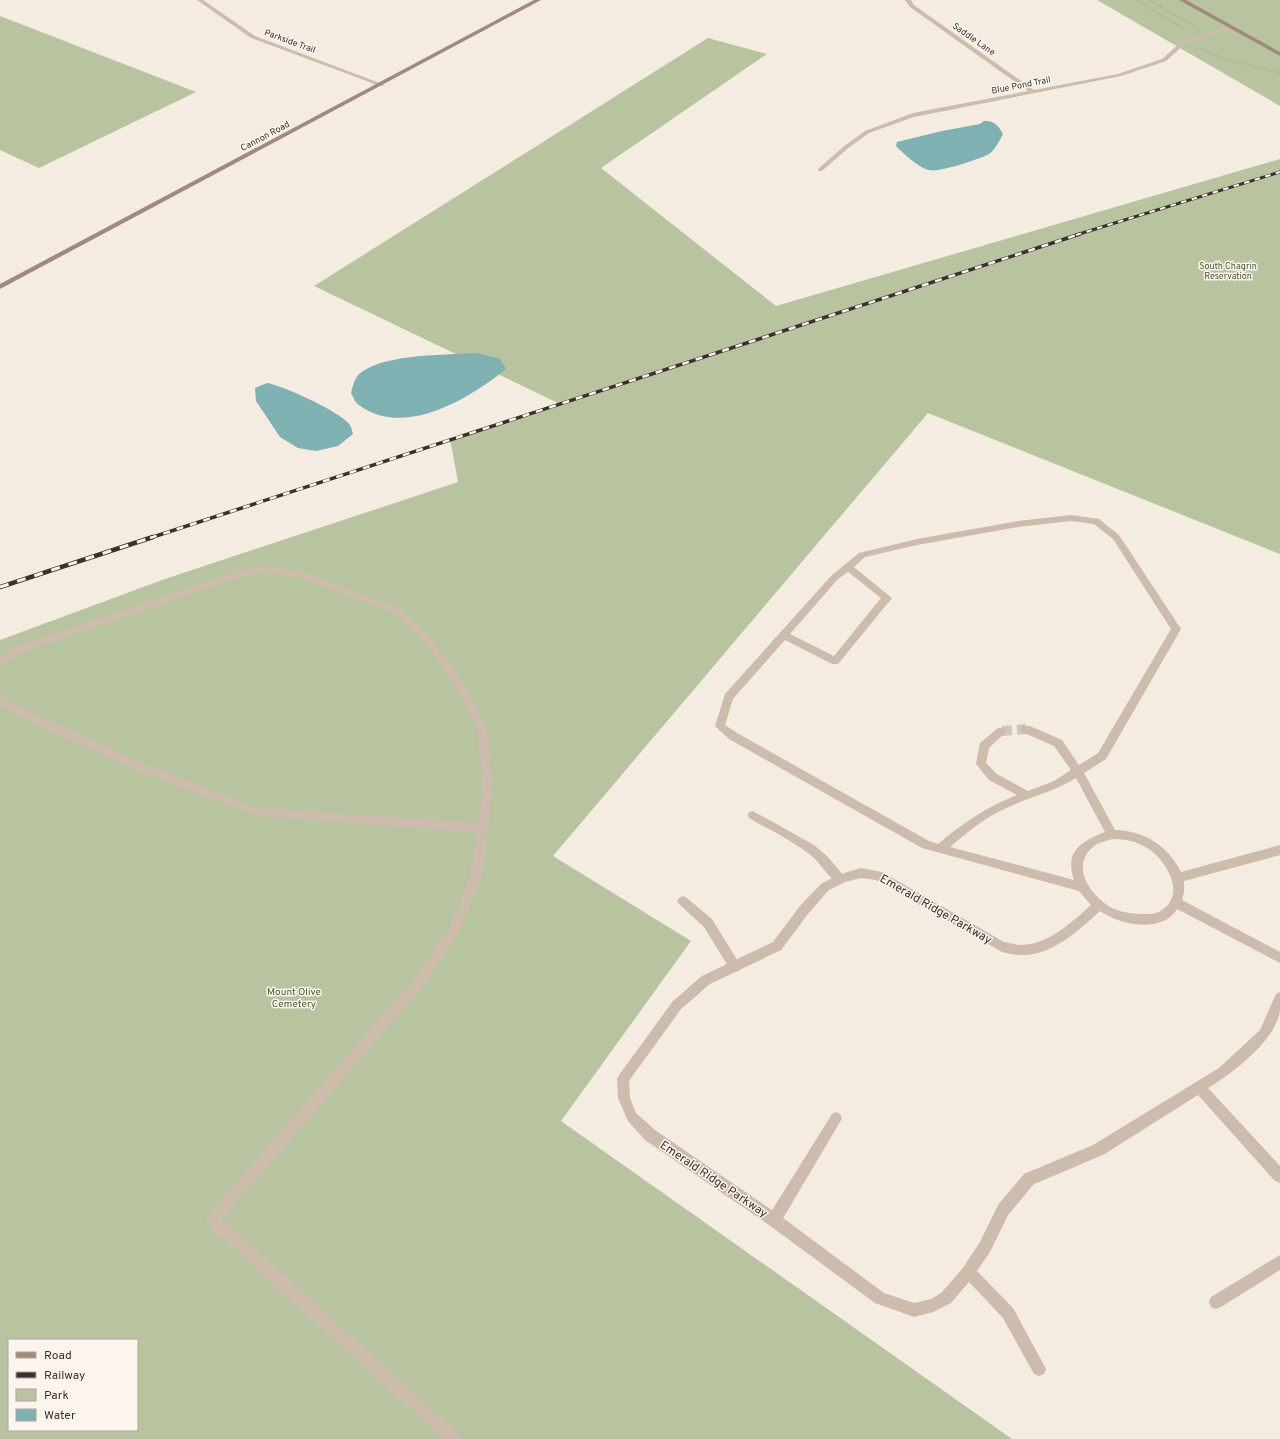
<svg xmlns="http://www.w3.org/2000/svg" width="1280" height="1439" font-family="Overpass,sans-serif">
<style>
.green{fill:#b8c4a0;fill-rule:evenodd}
.water{fill:#7fb0b2}
.lines{fill:none;stroke-linecap:round;stroke-linejoin:round}
.street-tunnel{stroke:#cfc6bd;stroke-width:10;stroke-dasharray:10 5;stroke-linecap:butt}
.path{stroke:#b9a596;stroke-width:1.5;stroke-dasharray:1 1;stroke-linecap:butt}
.lane{fill:#cdbbac;fill-rule:evenodd}
.street{fill:#cdbbac;fill-rule:evenodd}
.secondary{fill:#a18a7d;fill-rule:evenodd}
.rail-far2-casing{stroke:#3b302b;stroke-width:3}
.rail-far1-casing{stroke:#3b302b;stroke-width:3.5}
.rail-casing{stroke:#3b302b;stroke-width:4.5}
.rail-far2{stroke:#fbf5ee;stroke-width:2;stroke-dasharray:5.5;stroke-linecap:butt}
.rail-far1{stroke:#fbf5ee;stroke-width:2.5;stroke-dasharray:7;stroke-linecap:butt}
.rail{stroke:#fbf5ee;stroke-width:3;stroke-dasharray:9;stroke-linecap:butt}
.labels{text-anchor:middle;stroke-width:3;stroke-linejoin:round;paint-order:stroke}
.far-street-label{font-size:9px;fill:#3b302b;stroke:#fbf5ee}
.far-park-label{font-size:9px;fill:#4a5a2e;stroke:#fbf5ee}
.park-label{font-size:10px;fill:#4a5a2e;stroke:#fbf5ee}
.near-street-label{font-size:12px;fill:#3b302b;stroke:#fbf5ee}
</style>
<rect width="100%" height="100%" fill="#f4ebe1"/>
<g class="green">
<path d="M1097 0H1280V106Z"/>
<path d="M0 16 196 92 39 168 0 150Z"/>
<path d="M708 38 767 54 601 168 776 306 1280 159V554L928 413 553 856 691 941 561 1121 1012 1439H0V640L165 579 458 482 450 439 558 403 314 286ZM9 1340H137V1430H9Z"/>
</g>
<g class="water">
<path d="M984 121C994 120 999 126 1003 134 999 141 996 149 989 154 980 159 938 173 929 170 919 168 903 153 896 146L897 142 942 131 980 124Z"/>
<path d="M478 353 500 359 506 369C470 398 404 439 359 405 355 403 353 396 351 393 352 388 354 382 356 378 374 353 449 355 478 353Z"/>
<path d="M267 383C284 386 341 412 350 425 352 428 352 432 353 434L338 446 316 451 298 448 280 437 256 401 255 388Z"/>
</g>
<g class="lines">
<path class="street-tunnel" d="M1002 731 1026 729"/>
<g class="path">
<path d="M1137 0 1184 29"/>
<path d="M1148 0 1195 26"/>
<path d="M1201 49 1223 58 1280 73"/>
</g>
<g class="lane">
<path d="M265 566 306 573 401 609 429 636 462 680 487 729 493 786 482 877 457 936 424 985 222 1219 459 1434 461 1439H443L208 1225 206 1220 208 1215 416 977 449 929 470 877 477 832 257 816 144 773 14 714 0 704V695L22 708 152 767 257 808 478 823 483 786 477 729 455 685 423 640 395 613 302 578 265 572 240 577 21 653 0 666V657L15 647 236 572Z"/>
<path d="M753 811 814 845 828 857 844 876 846 879 844 882C833 886 822 865 815 859 796 842 771 831 749 818L748 815 749 812Z"/>
<path d="M683 896 687 898 712 919 739 963 741 967 739 971 735 972 731 971 704 927 679 904 677 901 679 898Z"/>
<path d="M836 1112 840 1114 842 1118 840 1122 779 1225 774 1227 769 1225 767 1220 769 1215 832 1114Z"/>
</g>
<g class="street">
<path d="M197 0H203L255 36 385 85 380 86 251 38Z"/>
<path d="M905 0H911L914 5 1034 90 1118 74 1162 59 1181 42 1228 26 1233 27 1185 44 1166 61 1121 76 914 117 869 133 847 149 822 171H818V169L843 147 865 131 913 113 1028 91 910 7Z"/>
<path d="M1071 515 1099 519 1119 535 1181 629 1106 759 1084 773 1115 830C1145 831 1168 846 1181 872L1280 845V855L1184 881V892L1182 900 1280 952V963L1177 909C1162 934 1120 925 1100 911 1079 930 1051 957 1020 955 1014 955 1008 953 1002 952L876 880 861 878 845 882 829 890 808 914 781 950 710 984 681 1009 629 1081 630 1098 636 1113 655 1130 779 1215 884 1293 914 1303 931 1299 941 1293 962 1269 980 1242 998 1205 1024 1174 1093 1145 1219 1068 1260 1030 1276 994 1280 992C1280 998 1280 1005 1280 1011 1275 1041 1233 1073 1208 1088L1280 1166V1183L1275 1181 1198 1095 1103 1155 1034 1184 1008 1215 990 1252 977 1271 1013 1308 1046 1369 1044 1374 1039 1376 1034 1374 1003 1318 969 1282 951 1303 933 1312 914 1317 875 1303 769 1225 645 1140 628 1121 618 1098 617 1079 619 1075 673 1001 702 976 773 942 800 906 821 884 838 875 861 868 882 872 1004 942C1010 943 1016 945 1022 945 1049 944 1072 922 1091 905L1079 891 922 848 729 739 715 726 725 694 832 575 859 553 917 539 1018 521ZM1071 521 1094 524 1113 539 1171 629 1098 753 1079 765 1062 740 1030 726H1022L1021 729 1022 732 1054 746 1071 770 1054 781 1028 791 997 774 986 763 989 748 1007 731 1006 728H998L980 743 976 764 989 780 1017 795C986 807 963 823 938 844L929 841 737 733 725 725 733 699 785 640 832 664H838L892 598 854 567 865 557 917 545 1018 527ZM848 572 881 598 834 656 790 634 838 579ZM1076 778 1105 832C1082 841 1064 851 1074 880L950 847C965 834 982 820 1000 811 1025 798 1052 793 1076 778ZM1112 839C1125 839 1136 841 1147 848 1167 860 1188 896 1159 912 1154 914 1149 914 1144 914 1134 914 1124 913 1114 909 1092 898 1069 867 1093 847 1097 843 1106 841 1112 839Z"/>
<path d="M1280 1255V1270L1221 1307 1216 1309 1211 1307 1209 1302 1211 1297Z"/>
</g>
<g class="secondary">
<path d="M534 0H541L0 289V284Z"/>
<path d="M1179 0H1186L1280 52V56Z"/>
</g>
<g class="rail-far2-casing">
<path id="rail-far2" d="M1076 235 1280 172"/>
</g>
<g class="rail-far1-casing">
<path id="rail-far1" d="M150 538 1080 234"/>
</g>
<g class="rail-casing">
<path id="rail" d="M0 587 153 537"/>
</g>
<use href="#rail-far2" class="rail-far2"/>
<use href="#rail-far1" class="rail-far1"/>
<use href="#rail" class="rail"/>
</g>
<g class="labels">
<g class="far-street-label">
<text transform="translate(974 39) rotate(35)" y="3">Saddle Lane</text>
<text transform="translate(290 41) rotate(20)" y="3">Parkside Trail</text>
<text transform="translate(1021 85) rotate(-11)" y="3">Blue Pond Trail</text>
<text transform="translate(265 136) rotate(-28)" y="3">Cannon Road</text>
</g>
<g class="far-park-label">
<text x="1228" y="269">South Chagrin<tspan x="1228" dy="10">Reservation</tspan></text>
</g>
<g class="park-label">
<text x="294" y="995">Mount Olive<tspan x="294" dy="12">Cemetery</tspan></text>
</g>
<g class="near-street-label">
<text transform="translate(936 909) rotate(30)" y="4">Emerald Ridge Parkway</text>
<text transform="translate(714 1179) rotate(34)" y="4">Emerald Ridge Parkway</text>
</g>
</g>
<rect x="8" y="1339" width="130" height="92" fill="#fbf5ee" stroke="#aea6a0"/>
<rect x="16" y="1352" width="20" height="6" fill="#a18a7d" stroke="#aea6a0"/>
<text x="44" y="1359" font-size="12" fill="#3b302b">Road</text>
<rect x="16" y="1372" width="20" height="6" fill="#3b302b" stroke="#aea6a0"/>
<text x="44" y="1379" font-size="12" fill="#3b302b">Railway</text>
<rect x="16" y="1389" width="20" height="12" fill="#b8c4a0" stroke="#aea6a0"/>
<text x="44" y="1399" font-size="12" fill="#3b302b">Park</text>
<rect x="16" y="1409" width="20" height="12" fill="#7fb0b2" stroke="#aea6a0"/>
<text x="44" y="1419" font-size="12" fill="#3b302b">Water</text>
</svg>
